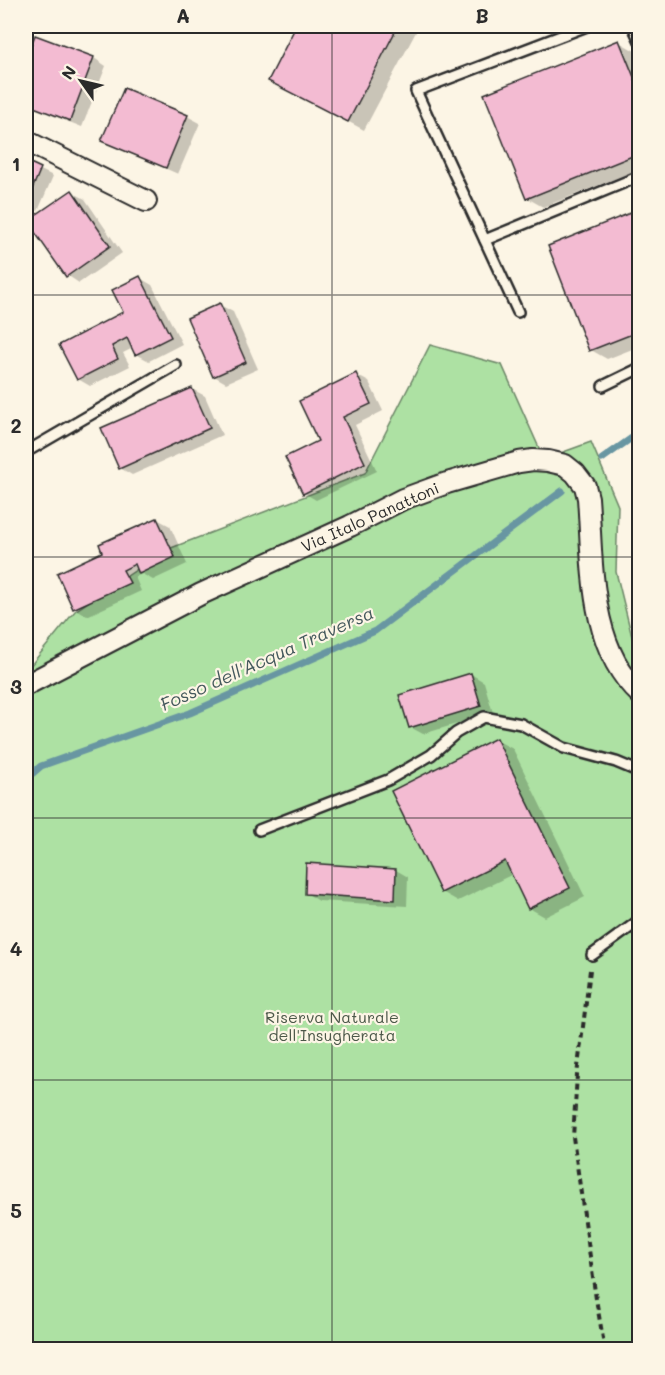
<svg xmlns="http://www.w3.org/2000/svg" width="665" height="1375" font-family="Mali,sans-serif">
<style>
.green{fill:#ade1a3;stroke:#6c8667;stroke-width:1.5}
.shadow{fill:#0003}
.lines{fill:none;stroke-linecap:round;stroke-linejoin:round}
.stream{stroke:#6896a2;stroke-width:7}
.building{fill:#f3bbd2;stroke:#2b2b2b;stroke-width:1.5}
.lane-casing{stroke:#2b2b2b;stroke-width:14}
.street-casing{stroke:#2b2b2b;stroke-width:24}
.path{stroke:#2b2b2b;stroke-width:4;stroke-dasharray:6 4.5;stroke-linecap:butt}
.lane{stroke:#fcf5e5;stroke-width:9}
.street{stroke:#fcf5e5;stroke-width:20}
.grid{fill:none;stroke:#2b2b2b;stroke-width:1.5;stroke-opacity:0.55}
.labels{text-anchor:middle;stroke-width:4.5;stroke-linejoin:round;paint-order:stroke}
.street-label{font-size:16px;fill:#2b2b2b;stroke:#fcf5e5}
.park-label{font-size:16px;fill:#4c5849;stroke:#fcf5e5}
.water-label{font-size:18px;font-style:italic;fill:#44585c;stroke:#fcf5e5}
.neatline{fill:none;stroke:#2b2b2b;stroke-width:2}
.grid-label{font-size:20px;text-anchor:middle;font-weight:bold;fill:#2b2b2b}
</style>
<rect width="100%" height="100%" fill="#fcf5e5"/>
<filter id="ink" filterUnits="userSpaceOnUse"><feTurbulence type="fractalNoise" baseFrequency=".0167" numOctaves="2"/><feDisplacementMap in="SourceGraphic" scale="12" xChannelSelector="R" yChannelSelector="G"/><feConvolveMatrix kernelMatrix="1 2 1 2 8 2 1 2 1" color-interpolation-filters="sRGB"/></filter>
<g filter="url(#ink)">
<path class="green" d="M430 345 502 365 544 459 591 442 618 506 616 572 637 657 639 659V1349L26 1350V671L75 611 166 550 365 473Z"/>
<g class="shadow">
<path d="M298 26H413L418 28 364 130 270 80Z"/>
<path d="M528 26H553L539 32Z"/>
<path d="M36 36 94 58 106 66 82 127 26 105V64Z"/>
<path d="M619 42 635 51 640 62V169L543 207 527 198Z"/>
<path d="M187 116 200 123 178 174 103 141Z"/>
<path d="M26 163 53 176 38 211 26 206Z"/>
<path d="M72 192 85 199 122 253 79 283 67 275Z"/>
<path d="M640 211V346L607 359 591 350Z"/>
<path d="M140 278 152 285 182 344 149 361 136 354 133 348 123 353 130 366 90 386 78 379 125 313Z"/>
<path d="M220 305 233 312 258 369 226 383 214 376Z"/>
<path d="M356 375 369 382 383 411 355 425 377 471 316 500 304 493Z"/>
<path d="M192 389 205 396 222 435 132 475 120 468Z"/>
<path d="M157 519 170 526 187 564 153 580 142 574 135 577 141 591 87 616 74 608 104 552Z"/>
<path d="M471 674 484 682 493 713 423 734 410 727Z"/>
<path d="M496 740 513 749 585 897 545 917 529 908 513 874 458 901 442 892Z"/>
<path d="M396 870 408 877 407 906 319 901 306 893Z"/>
</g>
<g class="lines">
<g class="stream">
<path d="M602 459 640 432"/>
<path d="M26 779 41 766 190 713 375 631 562 491"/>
</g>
</g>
<g class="building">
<path d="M296 26H398L348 122 268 81Z"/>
<path d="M35 35 94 57 70 121 26 104V60Z"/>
<path d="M619 40 640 92V153L526 199 484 94Z"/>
<path d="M124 88 188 115 166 168 101 141Z"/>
<path d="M26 161 41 168 26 204Z"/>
<path d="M72 190 110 246 66 277 27 221Z"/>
<path d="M640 209V331L589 351 548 246Z"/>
<path d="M140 276 171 337 135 355 127 338 112 346 118 359 77 380 59 345 123 312 112 290Z"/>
<path d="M220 303 246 362 213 377 187 318Z"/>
<path d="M356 373 371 404 343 417 365 463 303 494 285 457 318 441 299 401Z"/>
<path d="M192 388 210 428 119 469 101 428Z"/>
<path d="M157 518 175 557 139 574 135 564 123 570 130 583 73 609 57 573 102 552 99 544Z"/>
<path d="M471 673 481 706 409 728 399 695Z"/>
<path d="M496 738 570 888 528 909 505 861 441 893 391 791Z"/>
<path d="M306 863 396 869 395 900 305 894Z"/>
</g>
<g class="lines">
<g class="lane-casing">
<g id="lane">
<path d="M633 26 640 41"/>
<path d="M485 240 640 176"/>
<path d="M518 312 416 91 587 26"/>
<path d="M603 386 640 368"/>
<path d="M26 452 176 365"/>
<path d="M259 830 388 780 431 755 456 733 484 717 521 724 564 748 616 762 640 772"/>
<path d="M592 955 640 920"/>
</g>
</g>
<g class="street-casing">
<g id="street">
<path d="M26 141 146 201"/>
<path d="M26 685 201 594 350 526 403 499 447 483 519 462 533 460 548 461 565 465 575 473 585 486 588 498C593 562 588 646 640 694"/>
</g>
</g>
<path class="path" d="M590 970 577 1075 573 1137 596 1299 605 1350"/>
<use href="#lane" class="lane"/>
<use href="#street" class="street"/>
</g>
</g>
<path class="grid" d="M332 26V1350M26 295H640M26 557H640M26 818H640M26 1080H640"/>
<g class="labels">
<g class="street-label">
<text transform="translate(370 517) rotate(-24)" y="6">Via Italo Panattoni</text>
</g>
<g class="park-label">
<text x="332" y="1023">Riserva Naturale<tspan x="332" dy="18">dell'Insugherata</tspan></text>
</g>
<g class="water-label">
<text transform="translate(267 659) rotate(-24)" y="6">Fosso dell'Acqua Traversa</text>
</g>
</g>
<rect width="665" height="1375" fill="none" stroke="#fcf5e5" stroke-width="66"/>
<g transform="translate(81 81) rotate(304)" stroke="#fcf5e5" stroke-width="4.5" paint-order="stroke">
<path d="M0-4.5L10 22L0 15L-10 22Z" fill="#2b2b2b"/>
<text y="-9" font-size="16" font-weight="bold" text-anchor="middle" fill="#2b2b2b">N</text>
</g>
<rect x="33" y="33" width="599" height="1309" class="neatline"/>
<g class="grid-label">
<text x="183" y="23">A</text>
<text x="482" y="23">B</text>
<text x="16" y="171">1</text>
<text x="16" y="433">2</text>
<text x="16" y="694">3</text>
<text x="16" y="956">4</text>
<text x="16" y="1218">5</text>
</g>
</svg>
